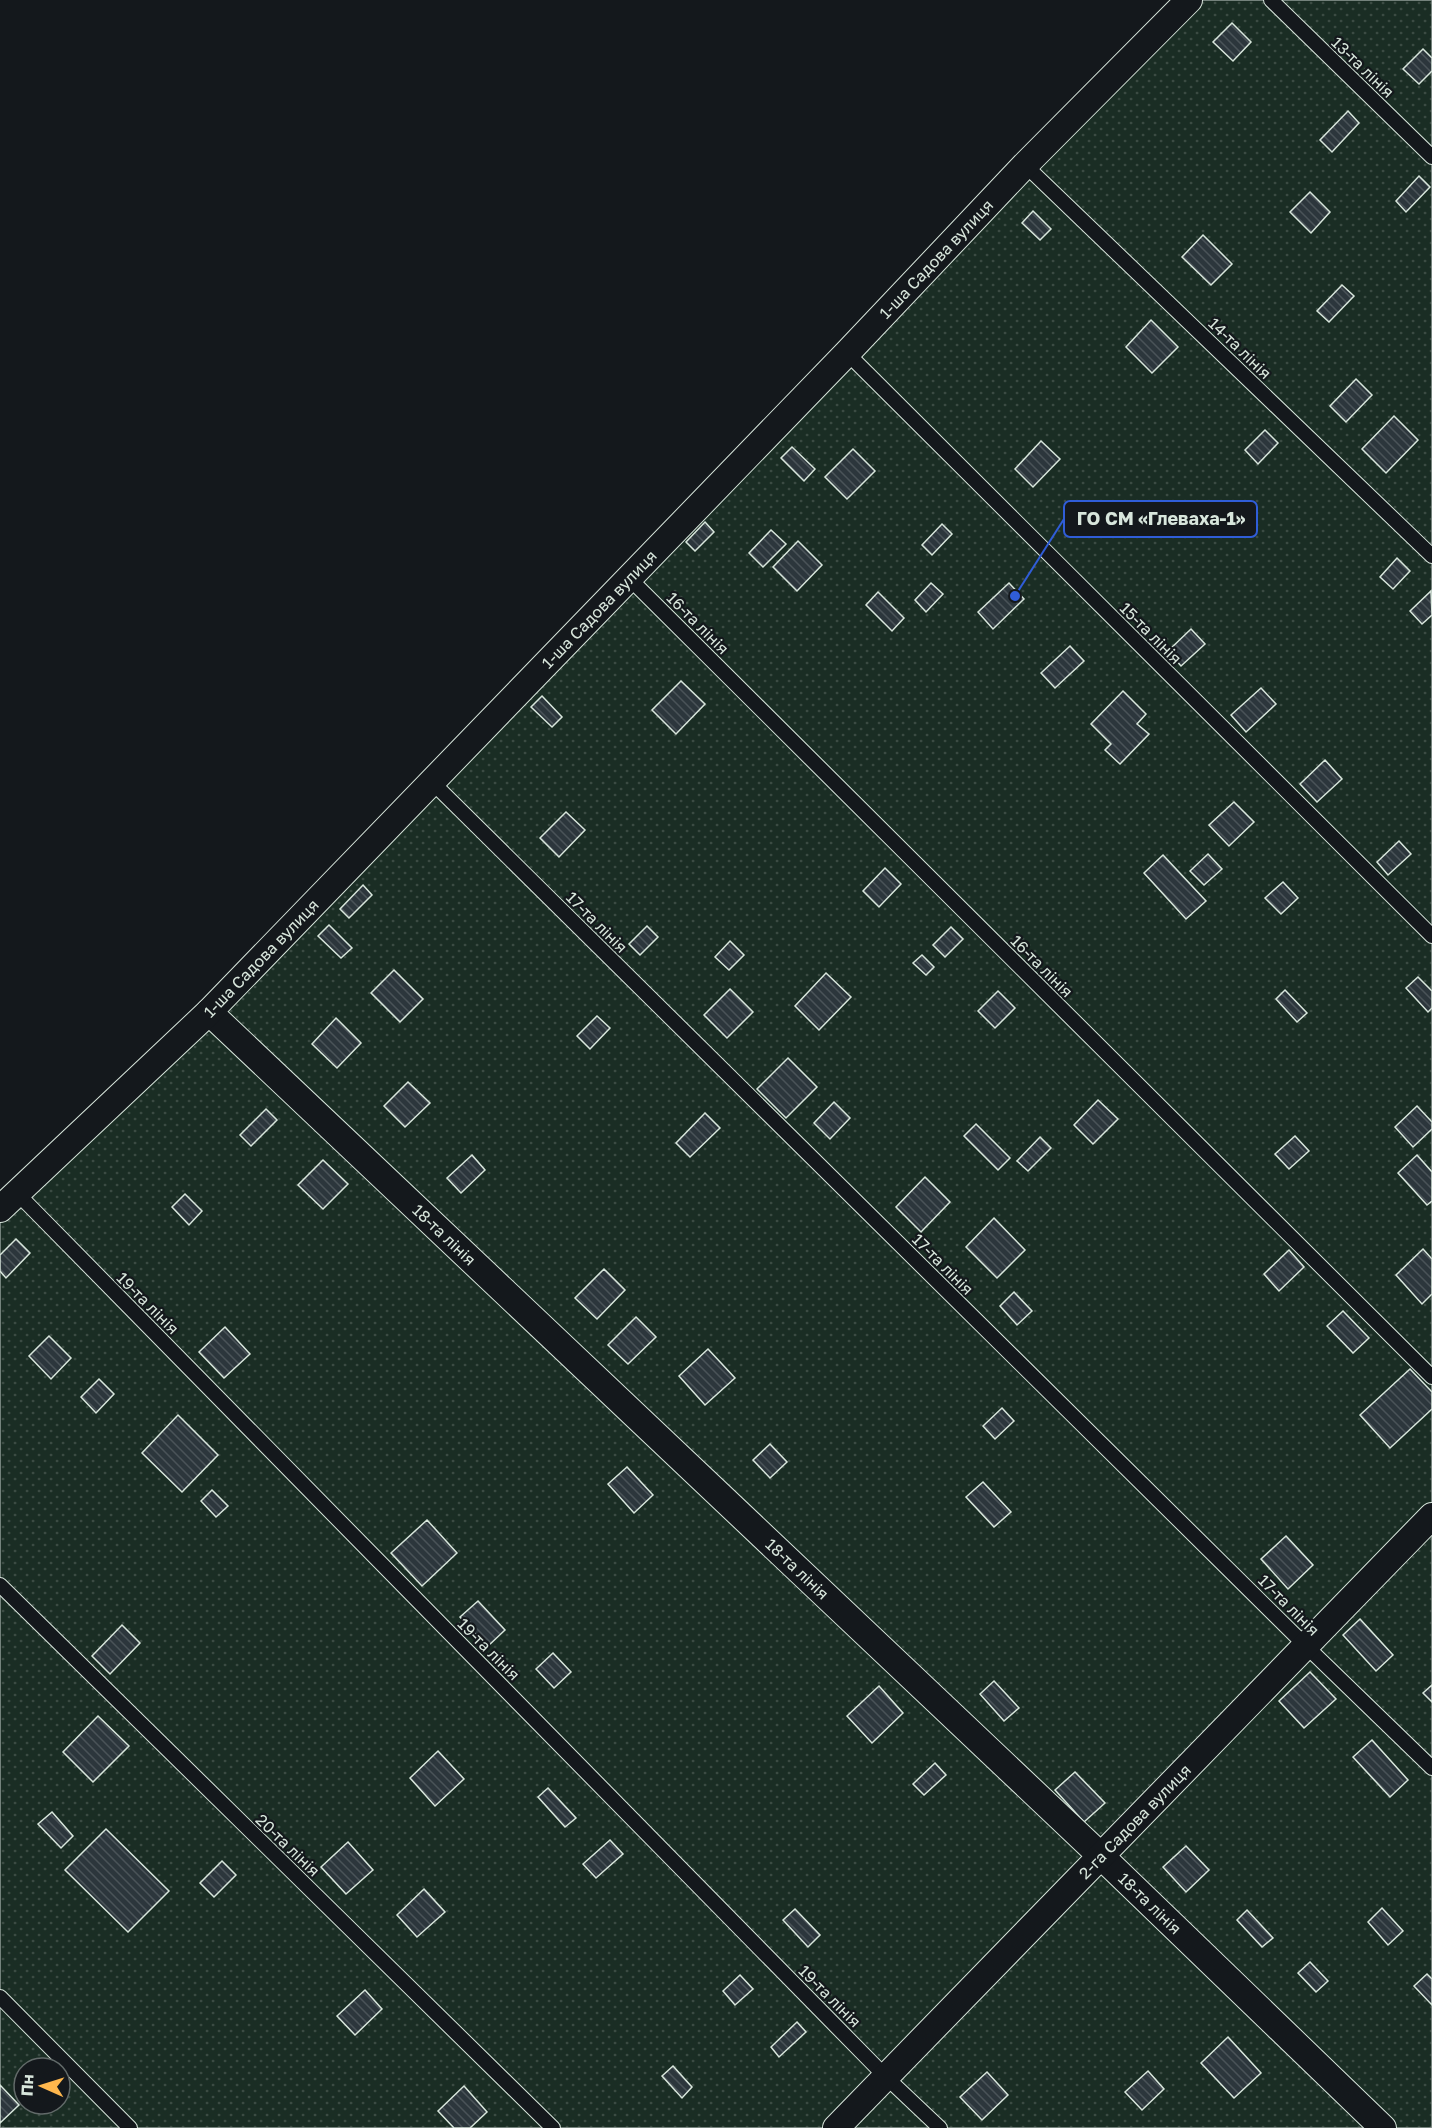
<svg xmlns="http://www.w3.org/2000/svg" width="1432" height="2128" font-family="'Golos Text',sans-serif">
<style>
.grass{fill:url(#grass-dots);stroke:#939e99;stroke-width:1.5;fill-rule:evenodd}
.building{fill:url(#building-back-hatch);stroke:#d8e6dc;stroke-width:1.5}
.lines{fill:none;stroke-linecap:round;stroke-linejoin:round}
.lane-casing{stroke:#d8e6dc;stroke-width:16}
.street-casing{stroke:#d8e6dc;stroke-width:28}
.lane{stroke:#14181c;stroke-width:14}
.street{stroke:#14181c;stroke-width:26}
.labels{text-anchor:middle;stroke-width:4.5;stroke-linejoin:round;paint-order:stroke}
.street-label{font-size:16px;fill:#d8e6dc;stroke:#14181c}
.leader{fill:none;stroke:#305dd8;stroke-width:2}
.callout-dot{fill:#305dd8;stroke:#14181c;stroke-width:2}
.callout{fill:#14181c;stroke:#305dd8;stroke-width:2}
.callout-label{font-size:18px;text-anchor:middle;font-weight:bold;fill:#d8e6dc}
</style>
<defs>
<pattern id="grass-dots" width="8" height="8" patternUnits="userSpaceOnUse" patternTransform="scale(1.5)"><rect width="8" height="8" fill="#1a2d24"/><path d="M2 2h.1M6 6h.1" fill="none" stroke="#3b4b43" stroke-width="1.8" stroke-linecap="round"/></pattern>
<pattern id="building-back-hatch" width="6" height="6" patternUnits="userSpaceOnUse" patternTransform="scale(1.5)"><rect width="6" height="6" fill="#2c363c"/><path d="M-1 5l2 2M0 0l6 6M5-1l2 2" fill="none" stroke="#4a5358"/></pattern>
</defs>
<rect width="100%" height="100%" fill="#14181c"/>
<path class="grass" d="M1180 0H1432V2128H0V1209ZM24 2068H60V2104H24Z"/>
<g class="building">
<path d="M1232 23 1251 42 1233 61 1213 42Z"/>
<path d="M1423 49 1432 58V71L1419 84 1403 69Z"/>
<path d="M1348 111 1359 123 1332 152 1320 140Z"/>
<path d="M1419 176 1430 187 1406 212 1396 201Z"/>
<path d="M1310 192 1330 212 1311 233 1290 212Z"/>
<path d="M1033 211 1051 229 1040 240 1022 223Z"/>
<path d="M1203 235 1232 264 1211 285 1182 257Z"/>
<path d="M1342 285 1354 296 1329 322 1317 311Z"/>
<path d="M1151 320 1178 347 1152 373 1126 347Z"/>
<path d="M1356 379 1372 395 1346 422 1330 406Z"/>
<path d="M1394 416 1418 440 1386 473 1362 449Z"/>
<path d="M1265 430 1278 443 1258 464 1245 450Z"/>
<path d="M1041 441 1060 459 1033 487 1015 469Z"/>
<path d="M792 447 815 469 804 481 781 458Z"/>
<path d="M853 449 875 471 847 499 825 477Z"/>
<path d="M705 522 714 532 695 551 686 542Z"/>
<path d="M942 524 952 534 932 555 922 545Z"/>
<path d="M771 530 786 544 763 567 749 553Z"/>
<path d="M798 541 822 565 797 591 773 567Z"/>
<path d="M1397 558 1410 571 1393 589 1380 577Z"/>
<path d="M931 583 943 594 926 612 915 600Z"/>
<path d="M1009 583 1024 599 993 629 978 612Z"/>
<path d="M1431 591 1432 615 1422 624 1410 611Z"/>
<path d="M878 592 904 618 892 631 866 605Z"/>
<path d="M1191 629 1205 644 1181 666 1168 651Z"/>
<path d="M1070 646 1084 661 1055 688 1041 673Z"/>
<path d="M681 681 705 704 676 734 652 710Z"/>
<path d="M1261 688 1276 704 1246 732 1231 715Z"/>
<path d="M1123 691 1146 714 1137 724 1149 734 1120 764 1105 750 1111 744 1091 724Z"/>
<path d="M542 696 562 717 552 727 531 707Z"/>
<path d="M1325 760 1342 779 1317 802 1300 784Z"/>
<path d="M1234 802 1254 822 1229 846 1209 825Z"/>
<path d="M566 812 585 830 559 857 540 838Z"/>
<path d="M1399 841 1411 854 1388 875 1377 862Z"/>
<path d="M1208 854 1222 869 1204 885 1190 871Z"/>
<path d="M1163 855 1206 901 1186 919 1144 873Z"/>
<path d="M885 868 901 884 879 907 863 891Z"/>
<path d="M1283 882 1298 898 1281 914 1265 898Z"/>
<path d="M363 885 372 895 349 918 340 909Z"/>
<path d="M329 925 352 948 341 958 318 936Z"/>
<path d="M647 926 658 937 640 955 629 944Z"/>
<path d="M951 927 963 939 945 957 933 945Z"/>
<path d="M730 941 744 955 729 970 715 957Z"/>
<path d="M922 955 934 967 926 975 913 963Z"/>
<path d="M394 970 423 999 400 1022 371 993Z"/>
<path d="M826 973 851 997 819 1030 795 1006Z"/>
<path d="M1418 977 1432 991V1008L1428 1012 1406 988Z"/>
<path d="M730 989 753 1012 727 1038 704 1015Z"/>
<path d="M1285 990 1307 1013 1297 1022 1276 999Z"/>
<path d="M998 991 1015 1008 995 1028 978 1011Z"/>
<path d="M597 1016 610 1028 590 1049 577 1036Z"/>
<path d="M336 1018 361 1043 337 1068 312 1044Z"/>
<path d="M788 1058 817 1087 786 1118 757 1089Z"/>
<path d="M408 1082 430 1103 405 1127 384 1106Z"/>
<path d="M1098 1100 1118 1119 1093 1144 1074 1125Z"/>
<path d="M834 1102 850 1118 830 1139 814 1123Z"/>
<path d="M1417 1106 1432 1122V1129L1413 1147 1395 1127Z"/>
<path d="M266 1109 277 1120 251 1146 240 1135Z"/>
<path d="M705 1113 720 1128 690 1157 676 1143Z"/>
<path d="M976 1124 1010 1158 998 1170 964 1136Z"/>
<path d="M1295 1136 1309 1151 1289 1169 1275 1154Z"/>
<path d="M1040 1137 1051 1148 1028 1171 1017 1161Z"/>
<path d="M472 1155 485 1170 461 1193 447 1178Z"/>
<path d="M1417 1155 1432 1172V1201L1427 1205 1398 1173Z"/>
<path d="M323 1160 348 1184 323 1209 298 1185Z"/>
<path d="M925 1177 950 1202 921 1232 896 1207Z"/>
<path d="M185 1194 202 1211 189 1225 172 1207Z"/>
<path d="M994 1218 1025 1250 997 1278 966 1247Z"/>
<path d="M16 1239 30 1253 6 1278 0 1271V1255Z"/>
<path d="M1423 1249 1432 1259V1294L1422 1304 1396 1275Z"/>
<path d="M1289 1250 1304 1267 1279 1291 1264 1274Z"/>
<path d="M604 1269 625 1290 597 1319 575 1298Z"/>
<path d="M1014 1292 1032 1311 1017 1325 1000 1306Z"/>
<path d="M1343 1311 1369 1338 1353 1353 1327 1326Z"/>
<path d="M636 1317 656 1337 628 1364 608 1345Z"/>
<path d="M225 1327 250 1354 224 1378 199 1352Z"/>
<path d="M49 1336 71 1358 51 1379 29 1356Z"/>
<path d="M708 1349 735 1378 705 1405 679 1376Z"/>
<path d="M1410 1369 1432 1392V1409L1390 1448 1360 1415Z"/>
<path d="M99 1379 114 1394 96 1413 81 1397Z"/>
<path d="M1002 1408 1014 1421 995 1439 983 1426Z"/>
<path d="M178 1415 218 1455 182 1492 142 1453Z"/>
<path d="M770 1444 787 1462 770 1478 753 1460Z"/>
<path d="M627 1467 653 1495 634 1513 608 1484Z"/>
<path d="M983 1482 1011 1512 994 1527 966 1497Z"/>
<path d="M212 1490 228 1506 216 1517 201 1501Z"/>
<path d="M427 1520 457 1553 422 1586 391 1553Z"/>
<path d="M1286 1536 1313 1565 1288 1589 1261 1559Z"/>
<path d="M478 1601 505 1630 487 1647 460 1617Z"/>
<path d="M1360 1619 1393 1655 1376 1671 1343 1635Z"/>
<path d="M122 1625 140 1643 110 1674 92 1656Z"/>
<path d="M553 1653 571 1672 554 1688 536 1669Z"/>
<path d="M1310 1672 1336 1699 1304 1728 1279 1701Z"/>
<path d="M994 1681 1019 1708 1004 1721 980 1694Z"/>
<path d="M1432 1685V1702L1423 1693Z"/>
<path d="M879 1686 903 1713 872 1743 847 1716Z"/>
<path d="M98 1716 129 1746 93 1782 63 1752Z"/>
<path d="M1372 1740 1408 1780 1390 1797 1353 1757Z"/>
<path d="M438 1751 464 1779 435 1806 410 1778Z"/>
<path d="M935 1763 946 1775 924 1795 913 1784Z"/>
<path d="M1075 1772 1105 1803 1084 1822 1055 1790Z"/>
<path d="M548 1788 576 1818 565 1827 538 1797Z"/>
<path d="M52 1812 73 1836 61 1848 38 1824Z"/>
<path d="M106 1829 169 1891 128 1932 65 1870Z"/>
<path d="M610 1840 623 1854 596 1878 583 1864Z"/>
<path d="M348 1842 373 1870 346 1894 321 1867Z"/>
<path d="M1186 1846 1209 1870 1186 1892 1163 1867Z"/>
<path d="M222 1861 236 1875 214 1897 200 1883Z"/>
<path d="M424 1889 445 1912 417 1937 397 1915Z"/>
<path d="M1382 1908 1403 1931 1388 1945 1368 1922Z"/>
<path d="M795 1909 820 1935 808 1947 783 1920Z"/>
<path d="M1247 1910 1273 1938 1262 1947 1237 1920Z"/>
<path d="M1310 1962 1328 1981 1316 1992 1298 1973Z"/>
<path d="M1427 1974 1432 1979V2005L1414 1986Z"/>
<path d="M740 1975 753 1989 735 2005 723 1991Z"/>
<path d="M365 1990 382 2009 355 2035 337 2016Z"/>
<path d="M797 2022 806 2032 779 2057 771 2047Z"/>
<path d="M1228 2037 1261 2073 1234 2098 1201 2063Z"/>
<path d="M673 2066 692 2087 682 2098 662 2076Z"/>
<path d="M1148 2071 1164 2089 1142 2110 1125 2092Z"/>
<path d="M987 2072 1008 2095 982 2120 960 2097Z"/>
<path d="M0 2085 19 2105 0 2123Z"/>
<path d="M464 2086 487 2112 470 2128H454L438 2111Z"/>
</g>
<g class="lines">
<g class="lane-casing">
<g id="lane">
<path d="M1271 0 1432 157"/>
<path d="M1025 165 1432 556"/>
<path d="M847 353 1432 936"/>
<path d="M629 578 1432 1377"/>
<path d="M432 782 1306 1646 1432 1768"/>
<path d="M16 1192 886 2077 940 2128"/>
<path d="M0 1585 553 2128"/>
<path d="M0 1997 130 2128"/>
</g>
</g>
<g class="street-casing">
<g id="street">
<path id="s1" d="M209 1012 1101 1856 1383 2128"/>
<path id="s2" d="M0 1209 209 1012 847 353 1025 165 1189 0"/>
<path id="s3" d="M836 2128 1432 1516"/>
</g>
</g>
<use href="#lane" class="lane"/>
<use href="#street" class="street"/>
</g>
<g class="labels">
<g class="street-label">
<text transform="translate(1363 67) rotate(44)" y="6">13-та лінія</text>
<text dy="6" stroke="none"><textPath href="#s2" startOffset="1334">1-ша Садова вулиця</textPath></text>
<text transform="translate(1240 348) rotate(44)" y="6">14-та лінія</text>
<text dy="6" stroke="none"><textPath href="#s2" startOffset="848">1-ша Садова вулиця</textPath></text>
<text transform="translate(698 623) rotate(45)" y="6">16-та лінія</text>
<text transform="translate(1151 633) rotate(45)" y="6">15-та лінія</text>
<text transform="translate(597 922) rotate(45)" y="6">17-та лінія</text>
<text dy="6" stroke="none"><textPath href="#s2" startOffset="362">1-ша Садова вулиця</textPath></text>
<text transform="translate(1042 966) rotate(45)" y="6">16-та лінія</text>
<text dy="6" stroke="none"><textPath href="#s1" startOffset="324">18-та лінія</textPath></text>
<text transform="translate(943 1264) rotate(45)" y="6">17-та лінія</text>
<text transform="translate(148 1303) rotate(45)" y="6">19-та лінія</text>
<text dy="6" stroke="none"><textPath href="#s1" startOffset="810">18-та лінія</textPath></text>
<text transform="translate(1289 1605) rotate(45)" y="6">17-та лінія</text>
<text transform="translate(489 1649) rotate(45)" y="6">19-та лінія</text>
<text dy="6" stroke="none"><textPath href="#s3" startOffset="428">2-га Садова вулиця</textPath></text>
<text transform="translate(288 1845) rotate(44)" y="6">20-та лінія</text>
<text dy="6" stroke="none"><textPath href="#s1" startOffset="1296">18-та лінія</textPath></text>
<text transform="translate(830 1996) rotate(45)" y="6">19-та лінія</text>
</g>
</g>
<path class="leader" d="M1015 596L1064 519"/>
<circle class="callout-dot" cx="1015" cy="596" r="6"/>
<rect class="callout" x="1064" y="501" width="193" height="36" rx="6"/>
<g class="callout-label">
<text x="1161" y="525">ГО СМ «Глеваха-1»</text>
</g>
<g transform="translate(42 2086) rotate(273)"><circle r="28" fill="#14181c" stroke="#626a69" stroke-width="1.5"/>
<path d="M0-4.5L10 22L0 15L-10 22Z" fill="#ffb74d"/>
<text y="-9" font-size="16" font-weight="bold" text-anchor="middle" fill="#d8e6dc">Пн</text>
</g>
</svg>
